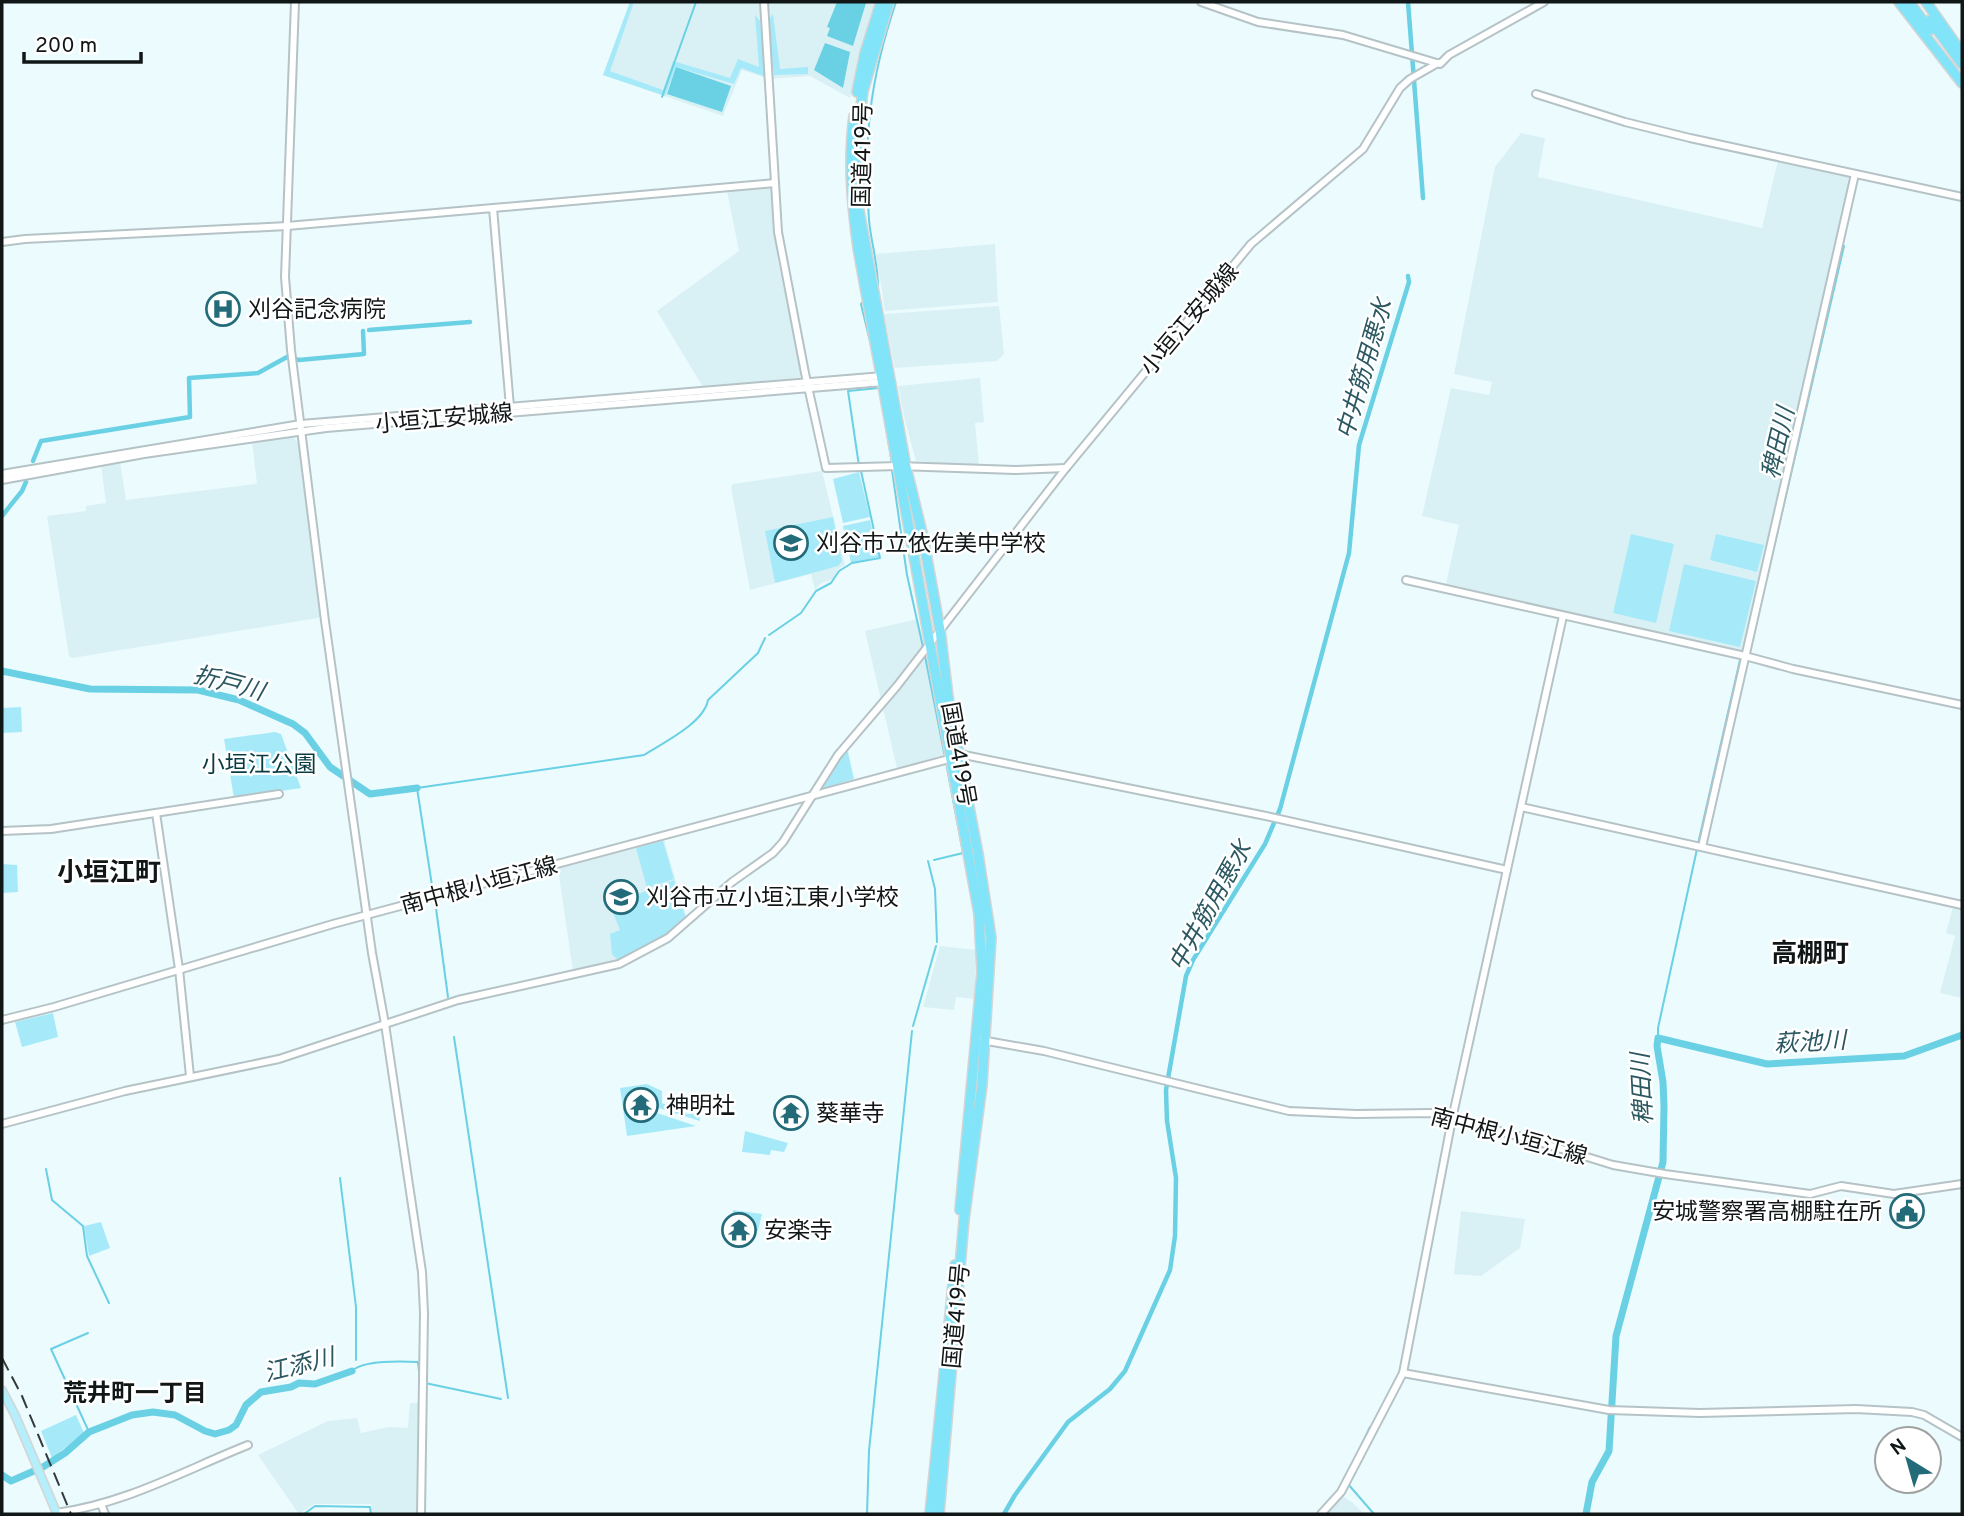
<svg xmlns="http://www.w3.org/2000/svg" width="1964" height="1516" font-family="Overpass,'Noto Sans JP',sans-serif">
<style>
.built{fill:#d9f1f5}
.green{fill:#a6eaf9}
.water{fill:#6ad0e4}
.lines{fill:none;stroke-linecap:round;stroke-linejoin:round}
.stream{stroke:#6ad0e4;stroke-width:2}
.canal{stroke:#6ad0e4;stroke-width:4.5}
.river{stroke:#6ad0e4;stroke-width:7}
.secondary-casing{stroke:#b5c3c6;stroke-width:10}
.primary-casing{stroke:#d4d5d5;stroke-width:10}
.highway-casing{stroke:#d4d5d5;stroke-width:12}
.secondary{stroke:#fff;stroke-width:6}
.primary{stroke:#b4effb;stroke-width:7}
.highway{stroke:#82e4f8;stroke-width:9}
.rail{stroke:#333a3b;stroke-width:2;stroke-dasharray:14 7;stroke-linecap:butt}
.labels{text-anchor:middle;stroke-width:5;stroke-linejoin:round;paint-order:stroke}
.street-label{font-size:23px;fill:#111617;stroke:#fff}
.poi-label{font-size:23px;fill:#111617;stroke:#fff;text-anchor:start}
.park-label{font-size:23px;fill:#083a42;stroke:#fff}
.water-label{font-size:24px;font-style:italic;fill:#2b5861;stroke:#fff}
.neighbourhood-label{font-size:24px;font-weight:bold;fill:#111617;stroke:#fff}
.quarter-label{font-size:26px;font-weight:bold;fill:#111617;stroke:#fff}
</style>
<rect width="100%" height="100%" fill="#ecfbfe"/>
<g class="built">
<path d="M630 2H879L862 50 850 98 810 76 769 79 742 70 723 116 603 75Z"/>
<path d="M1521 133 1545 138 1538 177 1762 228 1778 160 1851 176 1744 649 1740 651 1446 584 1459 525 1422 516 1451 388 1489 395 1492 382 1454 374 1495 167Z"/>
<path d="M772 187 778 262 803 375 799 378 703 387 657 311 739 251 727 191Z"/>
<path d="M995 244 998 302 885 311 876 254Z"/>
<path d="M999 306 1004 354 997 361 895 368 884 314Z"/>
<path d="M980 378 984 422 975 423 979 466 916 461 905 421 898 386Z"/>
<path d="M292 436 298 442 321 615 318 618 72 658 69 656 47 516 86 511V506L106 503 101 465 120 462 126 500 257 484 252 442Z"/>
<path d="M822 471 845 565 838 569 833 579 820 584 815 590 811 574 750 590 731 487 733 484Z"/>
<path d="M918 619 945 752 942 756 897 768 865 631Z"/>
<path d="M664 840 687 919 661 939 614 962 573 971 558 869Z"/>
<path d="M1953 907 1962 909V998L1940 993 1955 936 1946 933Z"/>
<path d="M940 946 976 950 975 999 956 997 954 1010 923 1007Z"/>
<path d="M1461 1211 1525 1219 1520 1248 1481 1276 1454 1274Z"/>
<path d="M410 1403H420L418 1514H372L371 1504H314L299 1514 258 1455 328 1421 357 1418 361 1433 389 1427 408 1428Z"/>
<path d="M1341 1495 1353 1503 1364 1514H1325Z"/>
</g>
<g class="green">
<path d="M630 2H634L610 71 663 90 673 61 730 78 738 59 759 67 755 15 760 21 766 77 741 68 734 84 676 67 665 96 603 75Z"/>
<path d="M773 14 780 69 808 67V74L774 75 768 21Z"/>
<path d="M859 472 870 517 843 523 833 479Z"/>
<path d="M833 517 842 561 838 566 775 583 765 531Z"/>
<path d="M870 520 879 557 851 563 843 526Z"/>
<path d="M1631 534 1674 544 1656 623 1613 613Z"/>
<path d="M1716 534 1764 545 1757 572 1710 560Z"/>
<path d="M1684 564 1756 581 1740 647 1669 631Z"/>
<path d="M21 707 22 732 2 733V708Z"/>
<path d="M275 732 281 734 301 788 234 798 224 739Z"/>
<path d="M847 748 854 779 823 788Z"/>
<path d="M663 841 674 879 647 888 636 848Z"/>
<path d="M2 864 17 865 18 892 2 893Z"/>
<path d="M674 880 686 919 664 936 618 960 612 954 610 934 620 930 610 905Z"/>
<path d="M53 1013 58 1037 22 1047 15 1022Z"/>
<path d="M647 1084 662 1091V1103L687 1114 699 1113 700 1121 652 1106 656 1095 638 1089 629 1116 647 1121 651 1111 696 1126 627 1136 620 1088Z"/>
<path d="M745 1131 788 1143 784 1152 771 1150 770 1155 742 1152Z"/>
<path d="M733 1210 762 1214 758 1231 752 1230 753 1218 741 1216 738 1226H734L733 1235 738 1236 737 1244 731 1243Z"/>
<path d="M101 1222 110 1248 89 1256 84 1226Z"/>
<path d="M76 1415 84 1433 52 1458 41 1431Z"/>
</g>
<g class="water">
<path d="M837 2 866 3 853 46 827 36 830 28 827 27Z"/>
<path d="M825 43 850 52 843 88 814 70Z"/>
<path d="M676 67 731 86 722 112 667 94Z"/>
</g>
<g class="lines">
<g class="stream">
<path d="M662 97 696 2"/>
<path d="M878 290C879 267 871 243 869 220 863 139 870 79 896 2"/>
<path d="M863 302 861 304 873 354"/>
<path d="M885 421 892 464"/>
<path d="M859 466 848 391 879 388"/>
<path d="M892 470 907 575 923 647"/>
<path d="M769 635 801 613 816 591 831 583 839 571 852 563 880 558 861 471"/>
<path d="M1750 650 1844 246"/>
<path d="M925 656 945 757"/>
<path d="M1698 844 1740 660"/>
<path d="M934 860 963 853 946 762"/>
<path d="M928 861 935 889 937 942"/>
<path d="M433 892 417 788 644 755C663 743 704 723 708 700L758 653 765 638"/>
<path d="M435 901 448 997"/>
<path d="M913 1026 936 946"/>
<path d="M454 1037 508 1398"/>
<path d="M1658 1038V1028L1697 849"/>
<path d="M46 1169 52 1200 83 1226 87 1256 109 1303"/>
<path d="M340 1178 356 1307V1360"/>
<path d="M88 1333 51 1349 89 1432"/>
<path d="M352 1371C363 1360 402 1361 418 1362L420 1381"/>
<path d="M425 1383 501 1399"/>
<path d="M1345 1480 1370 1427"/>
<path d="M1348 1484 1374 1514"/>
<path d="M304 1514 315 1506 370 1507 371 1514"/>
<path d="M867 1514 869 1451 912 1031"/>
</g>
<g class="canal">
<path d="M1408 2 1423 198"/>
<path d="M369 330 470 322"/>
<path d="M33 461 41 441 190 417 189 378 258 373 287 357 299 360 364 354 363 331"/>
<path d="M2 516 22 491 26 482"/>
<path d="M1004 1514 1015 1495 1068 1422 1110 1389 1125 1371 1170 1270 1175 1236 1176 1178 1167 1121 1166 1090 1186 976 1193 960 1265 844 1280 809 1349 553 1359 445 1409 282 1408 276"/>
</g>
<g class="river">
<path d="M2 671 90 689 198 690 239 700 293 724 305 733 330 767 370 794 417 788"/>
<path d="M2 1475 11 1481 43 1467 65 1453 89 1432 132 1415 153 1412 175 1415 205 1431 215 1434 229 1430 236 1425 246 1405 261 1392 291 1387 299 1383 315 1384 352 1371"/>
<path d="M1586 1514 1592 1482 1609 1451 1616 1336 1663 1162 1664 1106 1663 1082 1657 1046 1658 1038 1767 1064 1904 1056 1962 1035"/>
</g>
<g class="secondary-casing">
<g id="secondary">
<path d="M295 2 285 277 291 350 325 621 372 953 385 1024 422 1272 424 1313 421 1514"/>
<path d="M764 2 778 232 805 373 826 468 898 466 1015 470 1066 468"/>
<path d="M1201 2 1258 22 1343 35 1440 64 1449 55 1544 2"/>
<path d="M1536 94 1625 122 1690 138 1962 197"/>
<path d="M493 208 775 183"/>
<path d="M2 242 25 239 287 226 493 208 510 407"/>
<path d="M2 474 301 424 883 376"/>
<path d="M2 480 144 454 326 428 884 382"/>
<path d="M1406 580 1745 656 1793 669 1962 705"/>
<path d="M1521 807 1962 905"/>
<path d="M156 813 179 969 190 1076"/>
<path d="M2 831 51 829 279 794"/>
<path d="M1702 847 1855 174"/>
<path d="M2 1020 54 1007 333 924 964 755 1266 816 1507 870"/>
<path d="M981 1040 1044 1051 1289 1111 1356 1114 1431 1113 1529 1139 1613 1165 1665 1174 1810 1194 1841 1186 1894 1194 1962 1184"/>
<path d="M2 1124 125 1091 279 1059 458 1000 619 964 668 938 732 882 773 853 783 842 838 755 897 686 1066 468 1223 278 1251 244 1363 149 1400 88 1410 79 1438 63"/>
<path d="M1403 1373 1609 1410 1700 1413 1856 1409 1912 1412 1924 1415 1962 1437"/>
<path d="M101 1504 105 1514"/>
<path d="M56 1513C125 1504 185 1470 248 1445"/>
<path d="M1321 1514 1341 1492 1403 1373 1452 1119 1563 616"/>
</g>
</g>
<g class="primary-casing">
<path id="primary" d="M2 1390 15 1415 57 1514"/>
</g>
<g class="highway-casing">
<g id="highway">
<path d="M889 2 863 91 859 123 858 205 906 467 923 537 940 630 948 697 978 854 991 938 982 1085 964 1220 939 1514"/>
<path d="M1899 2 1962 83"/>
<path d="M1909 2 1930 30"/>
<path d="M1926 2 1962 53"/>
<path d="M1930 20 1962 64"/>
<path d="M857 92 865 53 881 2"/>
<path d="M854 116C848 161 852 204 858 248L979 914 982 972 960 1210"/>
<path d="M930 1514 955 1265"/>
</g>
</g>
<use href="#secondary" class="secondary"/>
<use href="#primary" class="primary"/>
<use href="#highway" class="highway"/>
<path class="rail" d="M2 1358 22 1396 71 1514"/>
</g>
<defs>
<g id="hospital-ring" transform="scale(1.75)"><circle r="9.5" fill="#fff" stroke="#246b79" stroke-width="1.5"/><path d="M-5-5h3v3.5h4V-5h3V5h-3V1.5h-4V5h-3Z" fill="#246b79"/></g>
<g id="school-ring" transform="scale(1.75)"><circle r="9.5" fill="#fff" stroke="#246b79" stroke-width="1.5"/><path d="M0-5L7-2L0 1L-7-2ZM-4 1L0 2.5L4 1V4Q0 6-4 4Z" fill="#246b79"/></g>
<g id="temple-ring" transform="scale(1.75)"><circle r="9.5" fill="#fff" stroke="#246b79" stroke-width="1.5"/><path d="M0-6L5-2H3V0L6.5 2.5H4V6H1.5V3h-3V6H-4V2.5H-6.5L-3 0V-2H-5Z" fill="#246b79"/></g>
<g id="civic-ring" transform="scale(1.75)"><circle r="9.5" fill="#fff" stroke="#246b79" stroke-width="1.5"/><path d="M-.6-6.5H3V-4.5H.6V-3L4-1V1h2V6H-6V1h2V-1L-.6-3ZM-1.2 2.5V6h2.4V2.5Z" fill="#246b79"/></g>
</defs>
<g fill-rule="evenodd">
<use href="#hospital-ring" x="223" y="309"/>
<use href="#school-ring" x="791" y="543"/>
<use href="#school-ring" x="621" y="897"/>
<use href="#temple-ring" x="641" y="1105"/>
<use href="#temple-ring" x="791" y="1113"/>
<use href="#civic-ring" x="1907" y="1211"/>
<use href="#temple-ring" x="739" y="1230"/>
</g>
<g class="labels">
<g class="street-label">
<text transform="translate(862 155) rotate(-89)" y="8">国道419号</text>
<text transform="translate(1189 319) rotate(-50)" y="8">小垣江安城線</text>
<text transform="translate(444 418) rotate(-5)" y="8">小垣江安城線</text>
<text transform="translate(959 754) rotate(80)" y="8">国道419号</text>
<text transform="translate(479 885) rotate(-15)" y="8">南中根小垣江線</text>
<text transform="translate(1509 1136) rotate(15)" y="8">南中根小垣江線</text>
<text transform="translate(956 1316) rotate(-85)" y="8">国道419号</text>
</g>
<g class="poi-label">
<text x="248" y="317">刈谷記念病院</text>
<text x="816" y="551">刈谷市立依佐美中学校</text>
<text x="646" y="905">刈谷市立小垣江東小学校</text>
<text x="666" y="1113">神明社</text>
<text x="816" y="1121">葵華寺</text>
<text x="1882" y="1219" text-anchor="end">安城警察署高棚駐在所</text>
<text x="764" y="1238">安楽寺</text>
</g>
<g class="park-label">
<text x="259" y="772">小垣江公園</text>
</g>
<g class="water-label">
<text transform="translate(1364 369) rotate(-74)" y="8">中井筋用悪水</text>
<text transform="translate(1778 443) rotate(-77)" y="8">稗田川</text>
<text transform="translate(229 683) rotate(15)" y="8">折戸川</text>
<text transform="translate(1210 906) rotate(-61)" y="8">中井筋用悪水</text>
<text transform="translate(1810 1042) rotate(-3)" y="8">萩池川</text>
<text transform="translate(1642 1089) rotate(-93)" y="8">稗田川</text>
<text transform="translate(299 1365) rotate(-14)" y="8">江添川</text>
</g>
<g class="neighbourhood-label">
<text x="135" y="1401">荒井町一丁目</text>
</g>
<g class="quarter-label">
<text x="109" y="881">小垣江町</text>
<text x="1810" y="962">高棚町</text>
</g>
</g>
<rect width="1964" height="1516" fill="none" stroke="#111617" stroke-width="7"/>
<g transform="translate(1908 1460) rotate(323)"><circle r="33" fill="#ffffff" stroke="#a0a2a2" stroke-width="2"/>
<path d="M0-5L12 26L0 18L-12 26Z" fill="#246b79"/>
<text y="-10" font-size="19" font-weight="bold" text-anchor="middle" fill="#111617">N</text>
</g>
<path d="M24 52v10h117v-10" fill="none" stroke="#111617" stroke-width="3.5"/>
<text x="35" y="52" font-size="21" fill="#111617" stroke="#ffffff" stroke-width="5" paint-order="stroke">200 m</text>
</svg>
